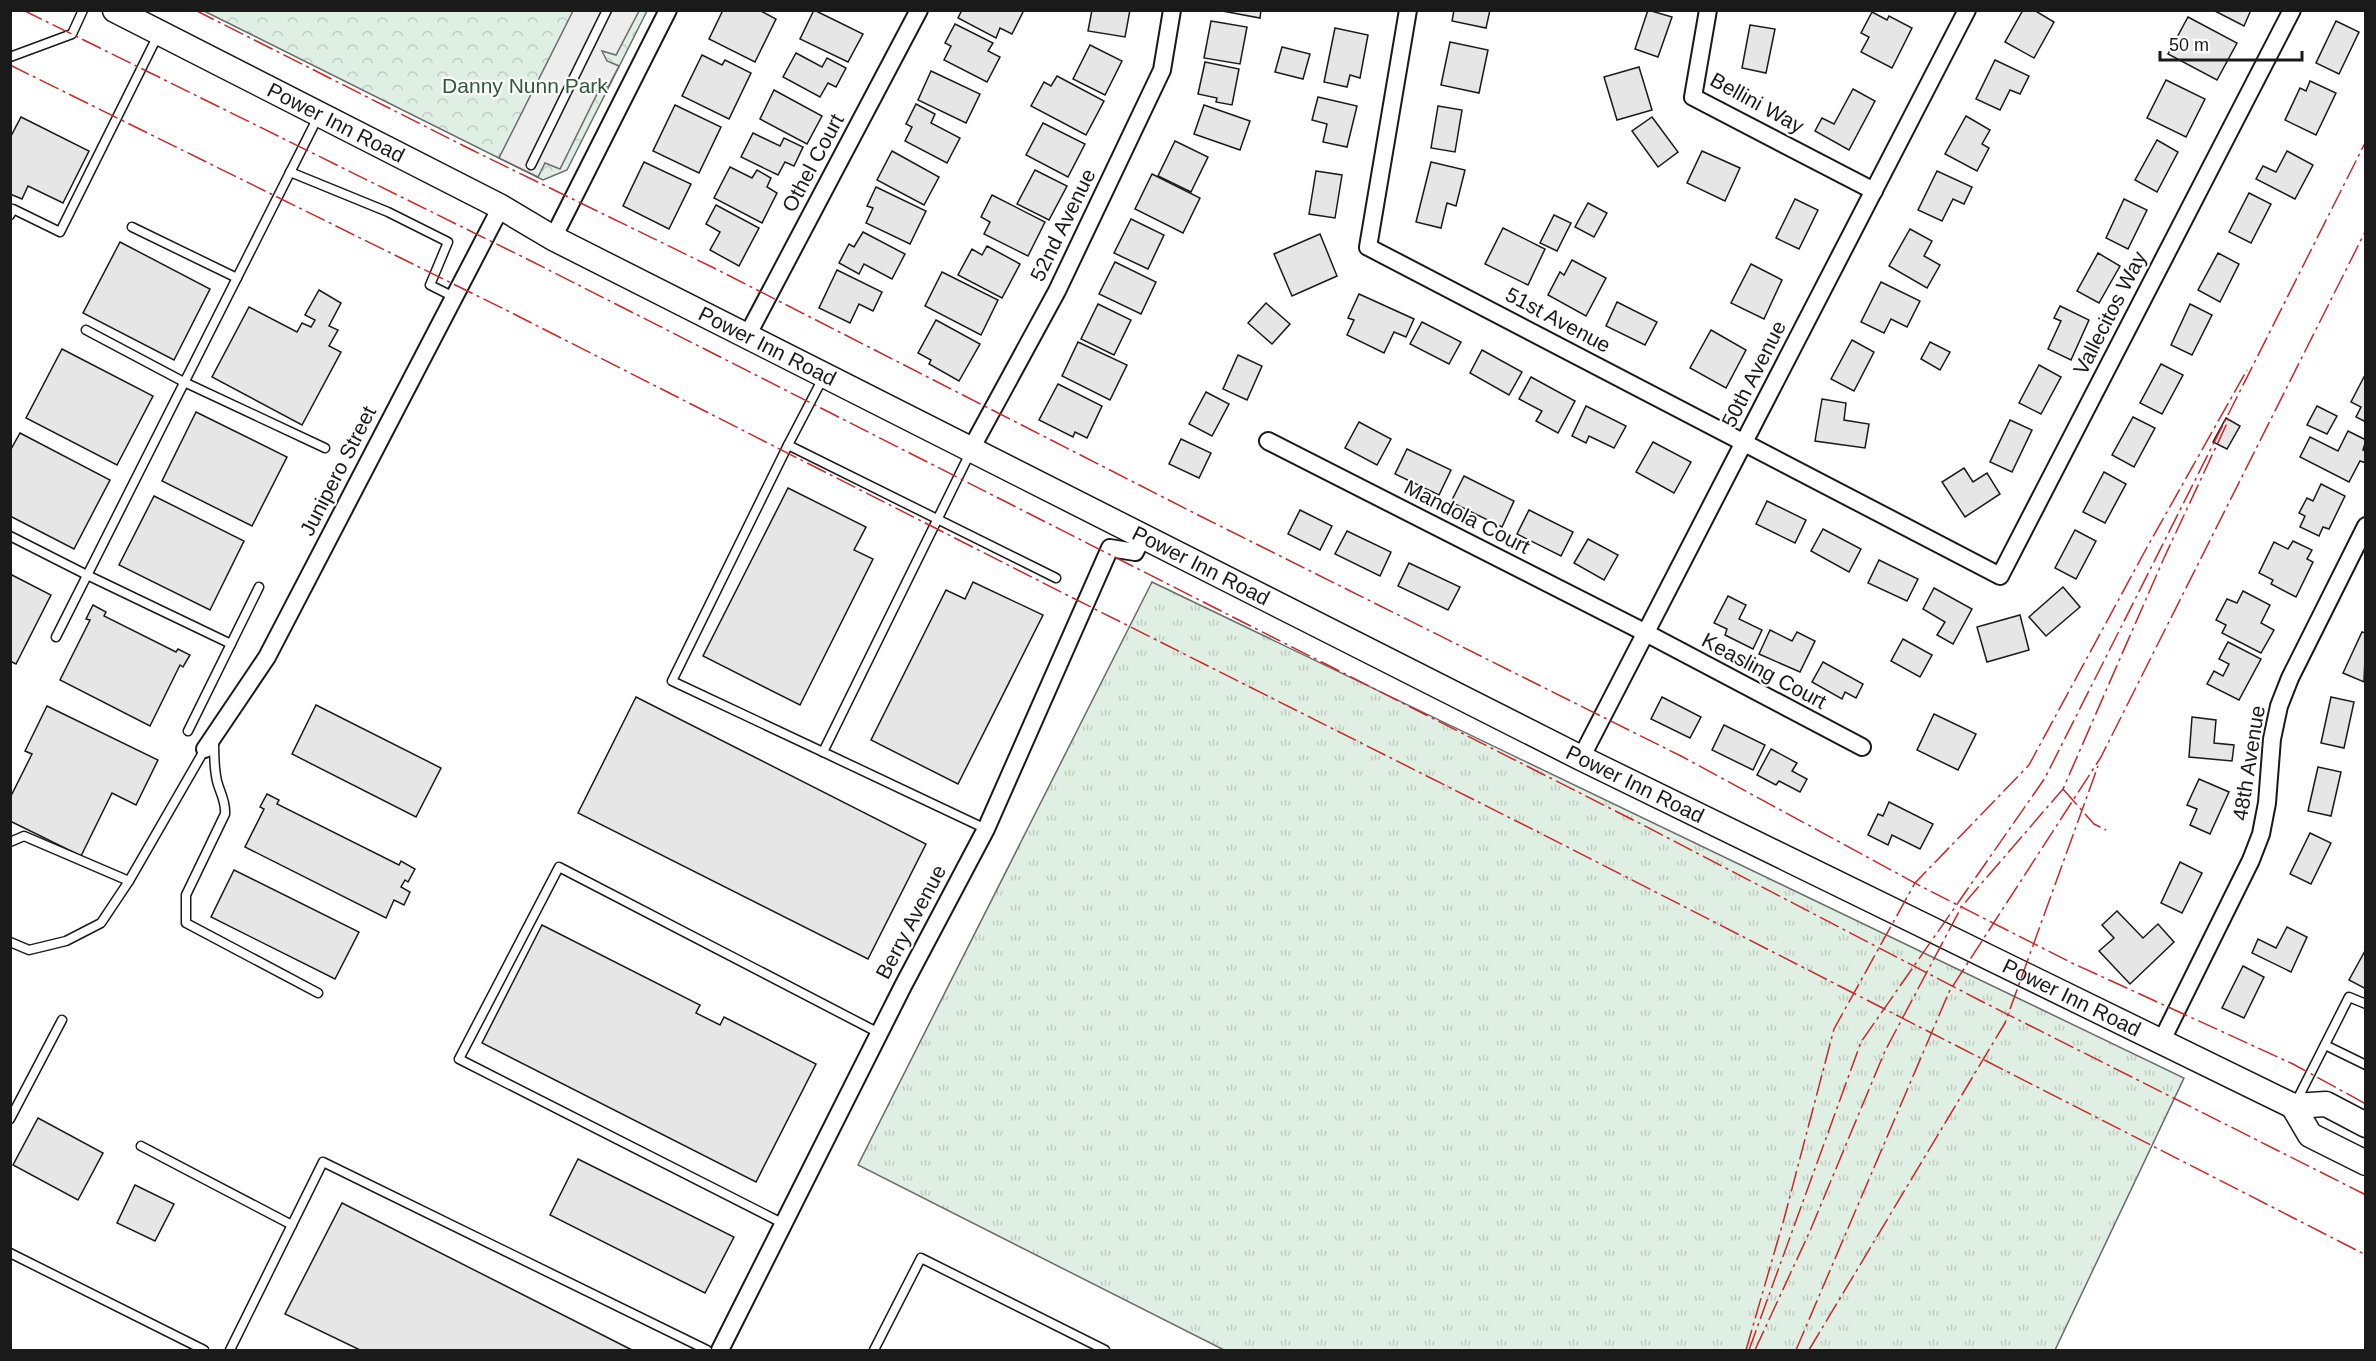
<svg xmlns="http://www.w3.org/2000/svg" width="2376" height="1361" font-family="Helvetica,sans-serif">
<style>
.grass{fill:url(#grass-tufts);stroke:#6a6a6a;stroke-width:1.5}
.park{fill:url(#park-crowns);stroke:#6a6a6a;stroke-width:1.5}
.parking{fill:#ededed;stroke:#6a6a6a;stroke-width:1.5}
.building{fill:#e6e6e6;stroke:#1a1a1a;stroke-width:1.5}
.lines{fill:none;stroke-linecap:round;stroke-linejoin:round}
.service-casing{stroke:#1a1a1a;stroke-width:11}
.minor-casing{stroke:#1a1a1a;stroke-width:20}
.secondary-casing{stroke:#1a1a1a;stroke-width:27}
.service{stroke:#fff;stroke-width:8}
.minor{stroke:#fff;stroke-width:16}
.secondary{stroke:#fff;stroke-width:24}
.power{stroke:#c62828;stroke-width:1.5;stroke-dasharray:21 4.5 3 4.5;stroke-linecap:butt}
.labels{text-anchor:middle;stroke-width:4.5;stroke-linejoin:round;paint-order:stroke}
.park-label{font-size:21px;fill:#2b5a34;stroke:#fff}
.street-label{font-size:21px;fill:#1a1a1a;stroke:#fff}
</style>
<defs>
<pattern id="grass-tufts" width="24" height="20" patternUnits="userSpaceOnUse" patternTransform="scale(1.5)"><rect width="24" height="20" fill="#e0efe3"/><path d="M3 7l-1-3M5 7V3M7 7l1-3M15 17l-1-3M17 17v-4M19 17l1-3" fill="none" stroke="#c0ccc2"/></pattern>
<pattern id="park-crowns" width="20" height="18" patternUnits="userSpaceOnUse" patternTransform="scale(1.5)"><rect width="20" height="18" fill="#e0efe3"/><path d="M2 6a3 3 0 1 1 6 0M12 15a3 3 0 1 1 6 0" fill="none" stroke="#c0ccc2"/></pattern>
</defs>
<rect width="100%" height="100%" fill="#fff"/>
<path class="grass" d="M1152 582 2184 1078 2055 1350H1224L858 1165Z"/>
<path class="park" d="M204 11H647L567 170 543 180Z"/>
<path class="parking" d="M573 11H639L616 55 602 51 607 61 619 66 608 87 596 82 585 84 598 92 560 169 545 163 538 177 499 158Z"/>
<g class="building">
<path d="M723 10H759L776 19 755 62 709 39Z"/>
<path d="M814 10 863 34 848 62 800 39Z"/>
<path d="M962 10H1024L1012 34 1000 28 996 38 958 18Z"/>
<path d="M1092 10H1130L1125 37 1088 31Z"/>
<path d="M1217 10H1261L1260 18Z"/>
<path d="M1454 10H1490L1486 28 1452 21Z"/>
<path d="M1648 10 1672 17 1658 57 1635 49Z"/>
<path d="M2023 10H2034L2054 22 2034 58 2005 42Z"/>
<path d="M2213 10H2251L2244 26Z"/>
<path d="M1872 12 1887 20 1889 16 1912 28 1892 68 1861 52 1869 37 1861 33Z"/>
<path d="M2188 17 2237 43 2217 80 2168 54Z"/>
<path d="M1211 21 1247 27 1240 64 1204 58Z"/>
<path d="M2336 21 2359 32 2339 74 2316 63Z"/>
<path d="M955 24 993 43 988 51 1000 57 987 82 944 60 951 46 945 43Z"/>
<path d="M1750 25 1775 29 1766 73 1742 68Z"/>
<path d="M1335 28 1368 35 1360 78 1350 75 1347 87 1324 82Z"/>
<path d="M1450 42 1488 50 1479 93 1441 85Z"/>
<path d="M1090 45 1122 61 1105 95 1073 79Z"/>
<path d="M1282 47 1310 54 1303 79 1275 72Z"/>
<path d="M796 53 822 67 827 58 846 68 836 87 828 83 820 97 783 77Z"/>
<path d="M702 55 722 65 725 60 751 73 729 119 682 96Z"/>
<path d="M1995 60 2029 76 2020 94 2010 90 2000 110 1976 99Z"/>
<path d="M1205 62 1239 69 1232 105 1216 102 1217 98 1198 94Z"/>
<path d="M1639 67 1652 110 1617 120 1604 77Z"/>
<path d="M931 71 980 94 966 123 918 100Z"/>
<path d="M1057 76 1104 101 1086 135 1031 106 1044 82 1051 86Z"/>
<path d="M2166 80 2205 99 2186 137 2147 118Z"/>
<path d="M2310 81 2336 93 2316 135 2285 120 2300 88 2306 91Z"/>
<path d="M1853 89 1875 101 1849 150 1815 131 1822 118 1834 124Z"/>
<path d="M774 90 822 116 807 144 760 119Z"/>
<path d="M1318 97 1357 106 1347 147 1323 142 1327 124 1312 120Z"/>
<path d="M916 104 935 114 931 123 960 138 947 163 905 141 912 127 906 124Z"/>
<path d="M675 105 721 127 699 173 653 151Z"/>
<path d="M1204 105 1250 121 1240 150 1194 134Z"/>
<path d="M1438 106 1462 110 1455 152 1431 148Z"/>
<path d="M1966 116 1990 130 1982 144 1989 148 1977 171 1945 154Z"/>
<path d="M21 117 89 151 63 203 28 186 22 199 10 194V138Z"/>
<path d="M1652 117 1678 152 1658 167 1632 131Z"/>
<path d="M1043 123 1085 144 1068 177 1026 155Z"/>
<path d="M753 133 780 146 784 138 803 147 794 166 785 162 778 175 741 157Z"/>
<path d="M2157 140 2178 152 2157 192 2135 180Z"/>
<path d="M1175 141 1208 157 1191 192 1158 176Z"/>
<path d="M892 151 939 177 924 205 877 180Z"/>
<path d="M1702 151 1740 168 1725 201 1687 183Z"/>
<path d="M2287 151 2313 165 2295 199 2256 179 2263 166 2276 172Z"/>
<path d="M644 162 691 184 669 229 623 206Z"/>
<path d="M1431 162 1465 170 1456 206 1447 203 1441 228 1416 222Z"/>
<path d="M730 167 752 178 757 170 771 178 767 187 777 193 762 223 714 198Z"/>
<path d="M1035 170 1067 186 1049 220 1017 204Z"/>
<path d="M1316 171 1342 175 1335 218 1309 214Z"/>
<path d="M1937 171 1972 187 1964 204 1953 199 1942 221 1918 210Z"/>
<path d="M1152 174 1200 198 1183 233 1135 209Z"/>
<path d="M876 187 926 211 910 244 866 223 873 208 867 206Z"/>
<path d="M2249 193 2271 204 2251 243 2229 232Z"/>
<path d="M992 195 1045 222 1028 256 984 234 990 222 981 217Z"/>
<path d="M1795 199 1818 210 1799 249 1776 238Z"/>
<path d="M2124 199 2147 210 2128 249 2106 238Z"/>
<path d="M1588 203 1607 213 1594 237 1575 227Z"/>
<path d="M716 205 759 228 739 266 710 250 720 232 706 224Z"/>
<path d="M1554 215 1571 223 1557 251 1540 243Z"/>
<path d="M1131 219 1164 235 1148 269 1114 253Z"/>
<path d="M1503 228 1545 249 1528 285 1485 264Z"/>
<path d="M1910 229 1932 241 1924 256 1940 265 1927 288 1889 266Z"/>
<path d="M863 232 905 254 892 279 864 264 859 274 839 263 849 244 854 247Z"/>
<path d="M1320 234 1337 276 1292 296 1274 254Z"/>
<path d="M120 242 210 289 174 360 83 313Z"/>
<path d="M987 246 1020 264 1002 298 958 275 972 249 982 255Z"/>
<path d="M2098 253 2120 266 2099 303 2077 291Z"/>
<path d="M2218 253 2239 264 2220 302 2198 290Z"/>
<path d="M1572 260 1606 278 1586 316 1548 295 1560 272 1564 275Z"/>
<path d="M1115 262 1156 282 1141 314 1099 294Z"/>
<path d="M1751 264 1782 280 1764 319 1731 303Z"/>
<path d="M837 270 882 292 873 311 859 304 850 323 819 308Z"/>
<path d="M942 272 998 300 981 335 925 306Z"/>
<path d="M1881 282 1920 301 1907 327 1891 319 1884 333 1861 322Z"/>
<path d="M319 290 341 303 329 326 338 330 329 346 341 352 302 425 212 377 249 307 297 332 302 323 311 327 315 320 305 315Z"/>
<path d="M1359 294 1414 319 1406 337 1394 332 1384 353 1347 335 1354 320 1348 318Z"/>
<path d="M1617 302 1657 322 1645 345 1606 326Z"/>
<path d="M1266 303 1290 324 1272 344 1248 323Z"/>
<path d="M1098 304 1131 320 1114 355 1081 339Z"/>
<path d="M2190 304 2212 315 2192 355 2171 345Z"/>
<path d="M2060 306 2089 320 2071 360 2048 349 2061 321 2054 318Z"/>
<path d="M936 320 980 344 959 381 929 364 931 360 918 353Z"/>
<path d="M1422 322 1461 342 1449 364 1410 344Z"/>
<path d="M1711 330 1746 350 1726 388 1690 368Z"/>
<path d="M1852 340 1874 352 1854 391 1831 379Z"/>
<path d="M1078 342 1127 365 1110 400 1062 376Z"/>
<path d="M1930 342 1950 352 1940 370 1921 359Z"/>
<path d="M62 349 153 396 117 465 26 418Z"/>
<path d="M1482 350 1522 372 1509 395 1470 373Z"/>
<path d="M1238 355 1262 366 1247 400 1223 389Z"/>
<path d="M2161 364 2183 375 2162 414 2140 403Z"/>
<path d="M2039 365 2061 377 2041 414 2019 403Z"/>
<path d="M2366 373V422L2356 417 2361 407 2351 402Z"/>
<path d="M1531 377 1575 401 1558 433 1536 421 1542 411 1519 399Z"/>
<path d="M1058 384 1102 406 1087 438 1075 432 1073 437 1039 420Z"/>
<path d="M1206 392 1229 404 1212 436 1189 424Z"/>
<path d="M1822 399 1846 403 1844 420 1869 424 1865 448 1815 441Z"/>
<path d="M1586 406 1626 426 1614 448 1589 436 1586 443 1572 436Z"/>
<path d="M2317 406 2337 416 2327 434 2307 425Z"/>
<path d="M196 412 287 457 252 526 162 481Z"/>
<path d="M2133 417 2155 428 2134 467 2112 455Z"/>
<path d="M2226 418 2240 426 2227 449 2213 442Z"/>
<path d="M2010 420 2032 430 2012 472 1990 462Z"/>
<path d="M1359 422 1391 439 1377 465 1345 448Z"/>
<path d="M2348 431 2366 440 2363 450 2366 451V463L2360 461 2349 482 2300 457 2310 437 2338 451Z"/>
<path d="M20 433 110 480 74 549 10 516V451Z"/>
<path d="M1181 439 1211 453 1199 478 1169 464Z"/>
<path d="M1653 442 1691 462 1674 493 1636 472Z"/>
<path d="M1407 449 1451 470 1439 495 1395 474Z"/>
<path d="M1964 468 1973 482 1987 473 2000 494 1965 517 1942 482Z"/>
<path d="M2104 472 2126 484 2105 523 2083 512Z"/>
<path d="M1464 476 1514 501 1502 527 1451 502Z"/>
<path d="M2321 484 2345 496 2329 529 2323 527 2319 536 2300 527 2305 516 2299 513 2307 498 2313 501Z"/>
<path d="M788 488 866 527 854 550 873 559 800 705 703 656Z"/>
<path d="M154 496 244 541 210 610 119 565Z"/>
<path d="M1767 501 1806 520 1795 543 1756 524Z"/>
<path d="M1300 510 1332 526 1320 550 1288 534Z"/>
<path d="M1529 510 1573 532 1561 556 1517 534Z"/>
<path d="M1823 529 1861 549 1849 572 1811 551Z"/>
<path d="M2075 530 2096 541 2076 579 2055 568Z"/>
<path d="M1347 531 1391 552 1380 576 1335 554Z"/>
<path d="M1588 539 1618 555 1604 580 1574 563Z"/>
<path d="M2293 541 2312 550 2307 559 2313 562 2296 597 2271 584 2273 580 2259 573 2274 542 2288 549Z"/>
<path d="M1879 560 1918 579 1907 601 1868 583Z"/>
<path d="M1409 563 1460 587 1448 610 1398 586Z"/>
<path d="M10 574 51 595 16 664 10 661Z"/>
<path d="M973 582 1043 615 958 784 871 740 946 590 965 599Z"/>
<path d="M2063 587 2080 607 2046 636 2029 617Z"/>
<path d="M1934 588 1972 609 1953 644 1937 635 1945 622 1923 609Z"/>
<path d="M2243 591 2270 605 2261 623 2274 630 2261 653 2222 633 2226 625 2216 620 2227 599 2237 603Z"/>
<path d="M1728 596 1746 605 1739 619 1762 630 1753 649 1725 635 1727 629 1714 623Z"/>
<path d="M93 605 106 612 104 616 176 652 178 649 190 655 183 667 180 665 150 726 60 680 90 620 86 619Z"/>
<path d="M2020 615 2029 650 1987 662 1977 627Z"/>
<path d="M1770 630 1792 641 1797 632 1815 641 1800 672 1759 654Z"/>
<path d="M2362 632 2366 633 2364 682 2343 673Z"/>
<path d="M1903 639 1932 655 1920 677 1891 661Z"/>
<path d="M2228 642 2261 659 2239 700 2207 684 2214 671 2223 676 2229 664 2219 659Z"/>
<path d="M1823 662 1863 684 1856 698 1845 692 1842 699 1812 682Z"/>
<path d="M636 697 926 844 868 959 578 813Z"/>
<path d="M1662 697 1701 717 1690 738 1651 719Z"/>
<path d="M2331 697 2354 702 2344 748 2321 743Z"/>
<path d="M316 705 441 768 416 817 292 754Z"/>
<path d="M47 706 158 760 136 805 112 793 81 856 10 821V798L32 754 25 751Z"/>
<path d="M1934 714 1976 734 1958 770 1917 750Z"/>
<path d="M2192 717 2216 720 2214 743 2234 745 2232 761 2189 757Z"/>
<path d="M1724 725 1765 745 1753 770 1712 750Z"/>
<path d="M1771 749 1797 763 1792 771 1807 779 1800 792 1779 781 1776 785 1757 775Z"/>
<path d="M2318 767 2341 772 2331 816 2308 811Z"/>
<path d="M2199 779 2229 792 2210 834 2190 825 2197 809 2187 805Z"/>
<path d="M267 794 279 800 277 804 399 865 401 861 415 869 408 882 405 880 401 887 410 892 404 905 394 900 386 918 245 847 264 809 260 807Z"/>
<path d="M1889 802 1933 824 1920 849 1892 835 1888 845 1868 835 1878 814 1883 816Z"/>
<path d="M2310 833 2331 843 2311 884 2290 874Z"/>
<path d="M2180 862 2202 873 2182 913 2161 903Z"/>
<path d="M234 870 359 932 335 979 211 917Z"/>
<path d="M2117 911 2143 938 2158 924 2174 942 2130 984 2099 951 2114 938 2102 925Z"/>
<path d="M542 925 700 1005 696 1013 720 1025 724 1017 816 1064 756 1182 482 1043Z"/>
<path d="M2287 927 2307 937 2291 972 2252 953 2258 939 2276 948Z"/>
<path d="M2366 949V989L2349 980Z"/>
<path d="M2243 966 2264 977 2244 1018 2222 1008Z"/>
<path d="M38 1118 103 1153 78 1200 13 1165Z"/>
<path d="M578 1159 734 1237 705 1293 550 1215Z"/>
<path d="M135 1185 174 1204 155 1241 117 1223Z"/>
<path d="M342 1203 632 1350H360L285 1314Z"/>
</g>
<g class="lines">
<g class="service-casing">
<g id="service">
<path d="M10 57 72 34 83 10"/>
<path d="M531 165 607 10"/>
<path d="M290 172 388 212 448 242 430 285 454 297"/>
<path d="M10 215 13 209 60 232 158 35"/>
<path d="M132 227 237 278"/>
<path d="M86 330 184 382 325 448"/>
<path d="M823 378 788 445 1056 578"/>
<path d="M788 445 672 681 823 752"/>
<path d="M971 451 823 752 986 829"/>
<path d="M10 536 87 575 231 644"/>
<path d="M56 637 319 115"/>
<path d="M188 731 259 587"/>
<path d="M214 742C214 755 214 768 217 781 220 793 226 801 225 814L186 895V923L318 993"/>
<path d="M10 842 24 836 129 881"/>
<path d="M10 942 29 950 66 941 101 923 129 881 205 749"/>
<path d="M2325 1045 2366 1065"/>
<path d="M2295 1104 2349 997 2366 1004"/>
<path d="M10 1119 62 1020"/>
<path d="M141 1146 292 1225"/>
<path d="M784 1224 459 1059 559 867 879 1033"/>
<path d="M10 1253 204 1350"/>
<path d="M230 1350 323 1162 707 1350"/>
<path d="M874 1350 921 1258 1105 1350"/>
</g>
</g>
<g class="minor-casing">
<g id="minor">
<path d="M1408 10 1368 247 2000 576 2292 10"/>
<path d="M1708 10 1693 97 1874 191"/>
<path d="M553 238 668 10"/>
<path d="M747 336 919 10"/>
<path d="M1268 441 1646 633 1862 747"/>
<path d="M971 449 1057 291 1162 70 1172 10"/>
<path d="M205 749 267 657 501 207"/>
<path d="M1581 758 1967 10"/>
<path d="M2162 1040 2251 860 2261 834 2267 803 2272 739 2279 706 2290 678 2366 526"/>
<path d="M720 1350 903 986 986 829 1110 548 1135 552 1143 536"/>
</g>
</g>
<g class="secondary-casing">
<g id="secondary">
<path id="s1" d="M115 10 501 207 553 238 1581 758 2293 1106 2326 1104 2366 1125"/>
<path d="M2293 1106 2310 1135 2366 1163"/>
</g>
</g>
<use href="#service" class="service"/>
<use href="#minor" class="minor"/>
<use href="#secondary" class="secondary"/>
<g class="power">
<path d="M23 10 531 261 1643 825 1981 1001 2366 1195"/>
<path d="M195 10 472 150 716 269 1200 516 1681 756 1928 890 2072 963 2293 1064 2366 1104"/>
<path d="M10 65 506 310 1067 595 1542 834 2366 1255"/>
<path d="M2063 789 2094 824 2106 830"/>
<path d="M1746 1350 1784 1219 1834 1029 1915 883 2029 765 2145 551 2247 370"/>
<path d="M1749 1350 1861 1042 2045 778 2366 141"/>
<path d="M1755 1350 1810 1231 1885 1051 1962 906 2063 789 2164 558 2229 419"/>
<path d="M1796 1350 1949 992 2101 757 2366 230"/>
<path d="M1809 1350 2005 1023 2098 766"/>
</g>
</g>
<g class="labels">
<g class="park-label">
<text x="525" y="93">Danny Nunn Park</text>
</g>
<g class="street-label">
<text transform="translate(1757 103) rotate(29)" y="7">Bellini Way</text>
<text dy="7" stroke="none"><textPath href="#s1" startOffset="248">Power Inn Road</textPath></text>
<text transform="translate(813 163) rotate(-62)" y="7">Othel Court</text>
<text transform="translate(1063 225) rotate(-64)" y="7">52nd Avenue</text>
<text transform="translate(2110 313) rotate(-63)" y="7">Vallecitos Way</text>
<text transform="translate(1558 320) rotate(28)" y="7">51st Avenue</text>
<text dy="7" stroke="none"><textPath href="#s1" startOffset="734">Power Inn Road</textPath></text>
<text transform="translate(1754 374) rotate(-63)" y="7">50th Avenue</text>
<text transform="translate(338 471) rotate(-63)" y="7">Junipero Street</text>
<text transform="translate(1467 517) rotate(27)" y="7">Mandola Court</text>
<text dy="7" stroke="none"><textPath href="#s1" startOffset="1220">Power Inn Road</textPath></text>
<text transform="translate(1764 671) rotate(28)" y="7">Keasling Court</text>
<text transform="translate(2249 763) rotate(-81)" y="7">48th Avenue</text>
<text dy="7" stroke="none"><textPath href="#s1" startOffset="1706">Power Inn Road</textPath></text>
<text transform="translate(911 922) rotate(-62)" y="7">Berry Avenue</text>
<text dy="7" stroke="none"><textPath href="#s1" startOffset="2192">Power Inn Road</textPath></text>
</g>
</g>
<rect width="2376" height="1361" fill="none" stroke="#1a1a1a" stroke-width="24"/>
<path d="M2160 51v9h142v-9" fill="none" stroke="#1a1a1a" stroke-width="3"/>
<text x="2169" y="51" font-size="18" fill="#1a1a1a" stroke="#ffffff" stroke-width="4.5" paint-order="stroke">50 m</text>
</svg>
